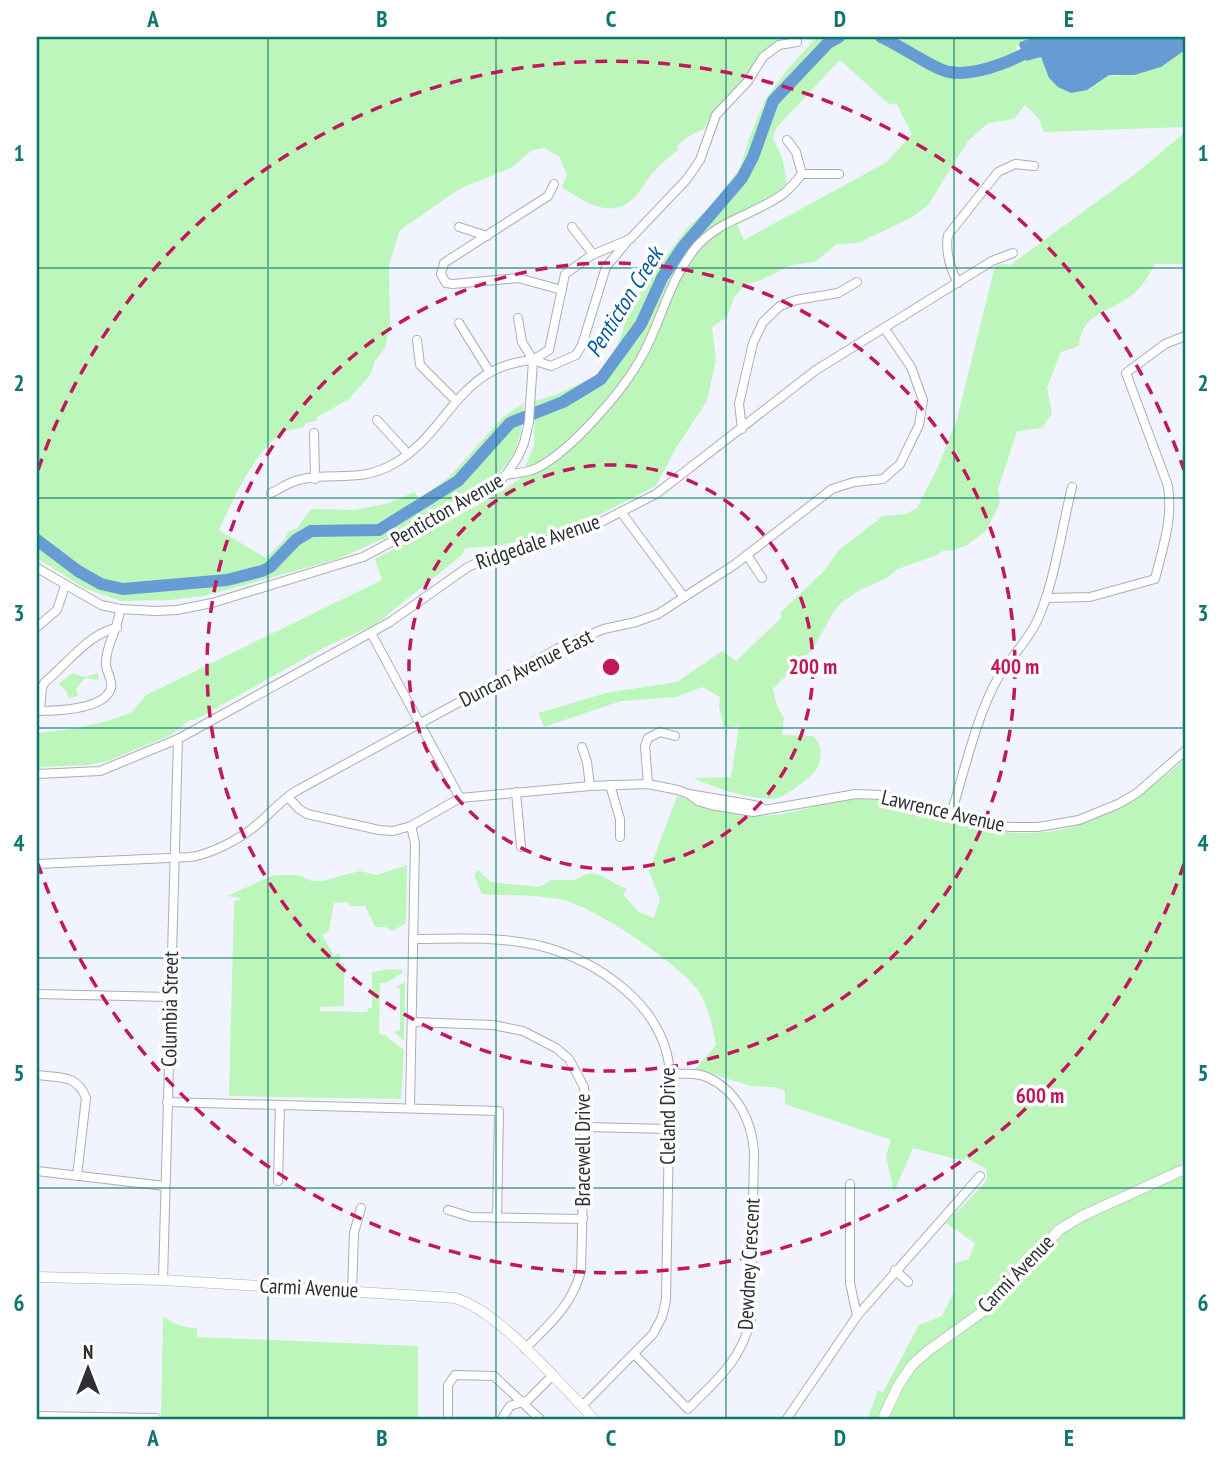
<svg xmlns="http://www.w3.org/2000/svg" width="1222" height="1457" font-family="'PT Sans Narrow',sans-serif">
<style>
.green{fill:#bdf6bb;fill-rule:evenodd}
.water{fill:#669bd4}
.lines{fill:none;stroke-linecap:round;stroke-linejoin:round}
.river{stroke:#669bd4;stroke-width:12}
.minor-casing{stroke:#acadb8;stroke-width:10}
.tertiary-casing{stroke:#acadb8;stroke-width:11}
.minor{stroke:#fff;stroke-width:8}
.tertiary{stroke:#fff;stroke-width:10}
.grid{fill:none;stroke:#0f766e;stroke-width:2;stroke-opacity:0.55}
.ring{fill:none;stroke:#c2185b;stroke-width:3.5;stroke-dasharray:12 9}
.labels{text-anchor:middle;stroke-width:7;stroke-linejoin:round;paint-order:stroke}
.street-label{font-size:21px;fill:#2f3034;stroke:#fff}
.water-label{font-size:23px;font-style:italic;fill:#04599e;stroke:#fff}
.centre{fill:#c2185b;stroke:#fff;stroke-width:3.5}
.ring-label{font-size:21px;text-anchor:middle;font-weight:bold;fill:#c2185b;stroke:#fff;stroke-width:7;stroke-linejoin:round;paint-order:stroke}
.neatline{fill:none;stroke:#0f766e;stroke-width:2.5}
.grid-label{font-size:23px;text-anchor:middle;font-weight:bold;fill:#0f766e}
</style>
<rect width="100%" height="100%" fill="#f1f3ff"/>
<g class="green">
<path d="M37 37H783L759 58 745 80 716 108 704 129 689 136 677 146 679 149C669 157 659 165 651 175 645 182 641 190 635 197 612 221 584 202 562 187L567 175 559 156 544 148 532 150 511 168 461 188 400 230 389 265 390 324 385 348 375 361 371 374 348 400 317 417 316 421 306 423 303 428C298 429 291 429 287 431 257 444 232 502 219 530L266 558 285 539 288 532 297 528 311 509 355 510 389 503 414 492 420 499 450 476 503 417 524 403 521 431 513 456 494 479 392 535 338 559 204 596 170 600 121 601 86 589 37 558Z"/>
<path d="M817 37H1034L1021 42 1016 47 1023 62 1041 57 1050 76 1087 90 1109 75 1118 76 1185 50V127L1044 132 1039 119 1025 105 1014 119 988 123 968 141 928 205 911 218 858 243 837 244 815 262 791 265 761 280 744 285 734 298 727 317 712 327 716 360 707 401 676 448 656 486 589 520 564 529 499 546 465 548 462 555 376 624 323 648 195 720H190L171 735 108 761 88 765 37 767V733L74 729 107 721 131 713 146 695 382 580 375 559 489 499 520 479 534 446 535 401 555 395 596 376 608 362 619 342 627 317 643 286 688 227 712 205 740 168 750 136 765 100 787 70ZM840 60 890 105 896 103 912 134 887 162 744 240 737 225 785 200 783 187 787 183 782 157 773 138 776 128Z"/>
<path d="M1185 132V264H1155C1149 275 1143 287 1132 295 1109 313 1081 313 1079 346L1061 352 1047 387 1052 414 1042 428 1017 431 998 489 1000 503 986 531 967 545 955 550 942 551 937 555 898 569 885 579 860 590 842 602 835 610 812 650 773 689 777 706 784 718 782 735 813 736C822 744 823 759 816 770 812 777 784 797 777 798 756 802 712 787 693 778L731 777 739 726 724 728 719 707 720 697 702 687 676 697 621 701 544 727 538 713 606 693 677 682 722 651 736 661 781 618V612L825 570 838 551 883 516 906 514 917 508 937 469 957 419 995 266 1002 264 1010 265 1139 171Z"/>
<path d="M72 673 85 677 98 673 99 680 85 678 76 689 78 696 68 698 67 692 59 684Z"/>
<path d="M1185 759V1420H867L878 1390 883 1392 919 1325 942 1316 955 1290V1263L969 1259 975 1243 946 1223 983 1185 987 1178 986 1169 965 1157 964 1161 913 1148 894 1192 886 1156 891 1140 785 1104V1091L774 1087 751 1086 695 1069 716 1045C712 1026 709 1005 697 989 677 962 595 908 563 900 538 894 508 896 482 894L474 874 478 870 491 882 539 887 551 880H576C596 864 609 883 627 889L623 895 639 912 654 918 660 899 649 871 677 796C707 805 743 818 775 815 805 811 834 798 864 799 903 800 941 817 978 827 1060 848 1126 812 1185 759Z"/>
<path d="M407 865 406 923 392 931 386 927H375L365 906H350L347 902 334 903 329 931 322 935 334 956 340 953V962L344 964V1006L319 1007 320 1011 367 1012 368 1008H372V972L389 969 403 970 402 973 386 983H380L379 1034 385 1035 404 1050 401 1099 229 1096 234 901 241 900 240 898 227 896 274 875H298L312 881H322L360 871 376 875Z"/>
<path d="M405 982 404 1041 394 1032 400 1030V989L395 987Z"/>
<path d="M163 1317 178 1325 197 1329V1337L418 1346V1420H161Z"/>
</g>
<path class="water" d="M1034 37H1185V50L1161 67 1134 75H1109L1087 90 1071 93 1058 87 1049 78 1041 57 1026 61 1019 45 1020 42Z"/>
<g class="lines">
<g class="river">
<path d="M881 37C898 44 935 70 949 72 983 78 1027 53 1057 37"/>
<path d="M37 540 78 571 101 584 123 589 227 580 262 571 270 567 296 540 311 531 379 530 458 481 510 423 563 402 601 379 641 324 662 278 682 248 742 178 753 157 773 101 828 43 839 37"/>
</g>
<g class="minor-casing">
<g id="minor">
<path d="M802 174H839"/>
<path d="M554 184 548 196 444 263 441 274 446 283 453 284 518 278 562 290"/>
<path d="M459 227 487 236"/>
<path d="M572 227 593 254"/>
<path d="M958 283C950 268 945 252 948 235L998 172 1015 164 1034 166"/>
<path d="M459 323 489 371"/>
<path d="M417 340 420 365 456 401"/>
<path d="M533 360 551 366 576 355 582 345 606 267 626 243"/>
<path d="M377 420 408 454"/>
<path d="M742 429 739 404 753 343 763 322 780 306 796 300 838 293 857 282"/>
<path d="M314 433 315 479"/>
<path d="M506 475C516 473 528 473 537 468 571 451 624 390 642 356 663 318 668 281 697 246 721 219 756 214 783 194 790 189 796 181 802 174L796 152 787 140"/>
<path d="M271 493C279 489 287 484 295 481 330 470 358 485 395 463 450 431 457 366 533 360L522 342 518 318"/>
<path d="M621 512 684 597"/>
<path d="M747 555 762 578"/>
<path d="M37 568 101 605 120 609 155 611 177 610 212 603 363 557 480 495 506 475 518 457 524 443 529 422 533 360 549 350 565 274 592 255 630 239 687 179 700 160 716 115 748 81 763 57 779 45 797 42"/>
<path d="M1046 598 1090 597 1155 579C1163 547 1173 519 1168 486L1126 373 1165 344 1185 336"/>
<path d="M37 627 57 610 65 586"/>
<path d="M371 633 460 798"/>
<path d="M37 711C55 711 105 710 111 688 113 679 105 671 106 662 106 644 119 628 120 609"/>
<path d="M40 711 42 687 45 682C67 664 89 633 117 628"/>
<path d="M582 747 587 762 590 786"/>
<path d="M37 774 100 771 178 739 390 622 468 567 493 556 591 527 656 494 816 370 992 261 1013 253"/>
<path d="M648 784 645 746 648 738 660 732 675 736"/>
<path d="M610 785 620 819V837"/>
<path d="M516 792 521 847"/>
<path d="M689 794 754 805 764 809"/>
<path d="M288 797 299 809 307 814 379 830 393 831 411 826 460 798 590 786 648 784 678 790 689 794 698 801 711 805 753 812 856 794 881 795 978 822 1010 827H1038L1079 820 1118 804 1137 793 1185 751"/>
<path d="M951 814C964 773 977 714 998 678 1009 658 1027 643 1037 621 1054 585 1062 527 1072 487"/>
<path d="M37 864 190 857C209 855 240 839 254 827 269 815 280 801 296 791L566 644 604 629 636 622 658 614 734 565 832 489 854 482 883 479 900 464 919 425 923 400 911 367 885 329"/>
<path d="M413 939C454 939 497 936 537 945 598 960 666 1006 670 1074L666 1300 662 1317 653 1334 582 1406"/>
<path d="M37 994 170 997"/>
<path d="M412 1022 493 1025 523 1031 556 1048 569 1059 584 1087 585 1102 581 1271C571 1307 550 1323 525 1349"/>
<path d="M37 1075C60 1078 77 1074 86 1098L77 1176"/>
<path d="M167 1102 499 1111 497 1218"/>
<path d="M410 1108 415 843 411 826"/>
<path d="M585 1127 669 1129"/>
<path d="M37 1171 165 1186"/>
<path d="M278 1181 280 1105"/>
<path d="M850 1184V1283L857 1316"/>
<path d="M448 1210 471 1217 583 1219"/>
<path d="M895 1270 908 1282"/>
<path d="M163 1280 178 739"/>
<path d="M352 1291 354 1233 361 1208"/>
<path d="M634 1354 688 1409C719 1377 739 1363 751 1320L754 1152C752 1122 738 1092 709 1078 697 1072 683 1074 670 1074"/>
<path d="M37 1416 156 1418"/>
<path d="M448 1420V1385L455 1375 494 1376 541 1420"/>
<path d="M501 1420 510 1406 528 1400 552 1376"/>
<path d="M786 1420 857 1316 980 1176"/>
</g>
</g>
<g class="tertiary-casing">
<g id="tertiary">
<path d="M37 1277 163 1280 455 1298C499 1312 549 1373 582 1406L594 1420"/>
<path d="M882 1420 898 1386 912 1365 928 1351 982 1312 1059 1230 1082 1216 1185 1169"/>
</g>
</g>
<use href="#minor" class="minor"/>
<use href="#tertiary" class="tertiary"/>
</g>
<path class="grid" d="M268 37V1420M496 37V1420M726 37V1420M954 37V1420M37 268H1185M37 498H1185M37 728H1185M37 958H1185M37 1188H1185"/>
<g class="ring">
<circle cx="611" cy="667" r="202"/>
<circle cx="611" cy="667" r="404"/>
<path d="M1184 864A606 606 0 0 1 38 864M38 470A606 606 0 0 1 1184 470"/>
</g>
<g class="labels">
<g class="street-label">
<text transform="translate(447 510) rotate(-30)" y="7">Penticton Avenue</text>
<text transform="translate(538 542) rotate(-19)" y="7">Ridgedale Avenue</text>
<text transform="translate(526 668) rotate(-27)" y="7">Duncan Avenue East</text>
<text transform="translate(943 811) rotate(13)" y="7">Lawrence Avenue</text>
<text transform="translate(170 1009) rotate(-89)" y="7">Columbia Street</text>
<text transform="translate(668 1116) rotate(-90)" y="7">Cleland Drive</text>
<text transform="translate(583 1150) rotate(-90)" y="7">Bracewell Drive</text>
<text transform="translate(749 1264) rotate(-87)" y="7">Dewdney Crescent</text>
<text transform="translate(1016 1274) rotate(-46)" y="7">Carmi Avenue</text>
<text transform="translate(309 1288) rotate(3)" y="7">Carmi Avenue</text>
</g>
<g class="water-label">
<text transform="translate(624 302) rotate(-58)" y="8">Penticton Creek</text>
</g>
</g>
<circle cx="611" cy="667" r="10" class="centre"/>
<g class="ring-label">
<text x="813" y="674">200 m</text>
<text x="1015" y="674">400 m</text>
<text x="1040" y="1103">600 m</text>
</g>
<rect width="1222" height="1457" fill="none" stroke="#ffffff" stroke-width="77"/>
<g transform="translate(88 1369)" stroke="#ffffff" stroke-width="5" paint-order="stroke">
<path d="M0-5L12 26L0 18L-12 26Z" fill="#2f3034"/>
<text y="-10" font-size="19" font-weight="bold" text-anchor="middle" fill="#2f3034">N</text>
</g>
<rect x="38" y="38" width="1146" height="1380" class="neatline"/>
<g class="grid-label">
<text x="153" y="27">A</text>
<text x="382" y="27">B</text>
<text x="611" y="27">C</text>
<text x="840" y="27">D</text>
<text x="1069" y="27">E</text>
<text x="19" y="161">1</text>
<text x="1203" y="161">1</text>
<text x="19" y="391">2</text>
<text x="1203" y="391">2</text>
<text x="19" y="621">3</text>
<text x="1203" y="621">3</text>
<text x="19" y="851">4</text>
<text x="1203" y="851">4</text>
<text x="19" y="1081">5</text>
<text x="1203" y="1081">5</text>
<text x="19" y="1311">6</text>
<text x="1203" y="1311">6</text>
<text x="153" y="1446">A</text>
<text x="382" y="1446">B</text>
<text x="611" y="1446">C</text>
<text x="840" y="1446">D</text>
<text x="1069" y="1446">E</text>
</g>
</svg>
